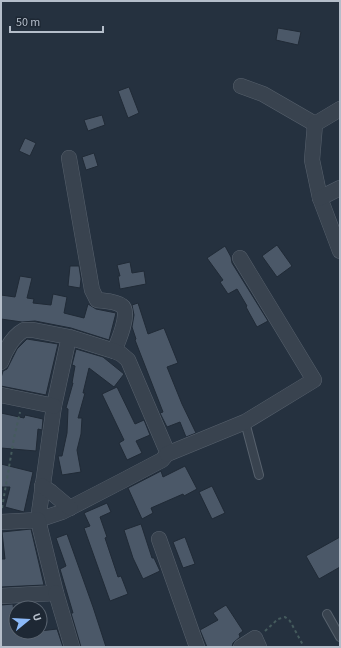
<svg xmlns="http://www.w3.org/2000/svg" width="341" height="648" font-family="'Source Sans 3',sans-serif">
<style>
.building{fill:#4b5868;stroke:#202a36}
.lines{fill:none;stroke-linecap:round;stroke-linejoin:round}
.service-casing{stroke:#57616d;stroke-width:10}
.minor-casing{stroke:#57616d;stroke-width:16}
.path{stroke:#455b5d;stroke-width:2;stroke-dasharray:3 3;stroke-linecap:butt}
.service{stroke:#39434f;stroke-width:8}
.minor{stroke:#39434f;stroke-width:15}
</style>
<rect width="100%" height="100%" fill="#25313f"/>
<g class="building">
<path d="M278 28 301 32 298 45 276 40Z"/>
<path d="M129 87 139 113 128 118 118 91Z"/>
<path d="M102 115 105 125 88 131 84 120Z"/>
<path d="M25 138 36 143 30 156 19 151Z"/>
<path d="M94 153 98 166 86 170 82 157Z"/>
<path d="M277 245 292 266 277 277 262 256Z"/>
<path d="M225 246 231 257 232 263 268 321 257 327 246 307 247 306 237 289 228 294 220 282 223 280 207 258Z"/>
<path d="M130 262 132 273 144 271 146 284 120 289 118 276H120L117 265Z"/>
<path d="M70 266H79L81 279 80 288 68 286Z"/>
<path d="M20 276 32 278 27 298 34 299 33 303 51 305 53 294 67 297 64 313 84 318 88 304 96 309 116 313 109 340 71 328 35 321 22 322 1 319V295L15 297Z"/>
<path d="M138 303 148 334 164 328 178 363 167 367 182 404 196 433 186 437 180 422 167 427 160 413 163 412 135 340 136 339 132 327 134 315 132 305Z"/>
<path d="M27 339 58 344 46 395 1 386V378L3 371 7 369 17 349Z"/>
<path d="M76 349 103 357 124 374 114 387 89 368 83 393H85L78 418H82L81 434 77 450 81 472 62 475 58 456H62L67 433 68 409 66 408 73 383H72L75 366 72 365Z"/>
<path d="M117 387 135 424 144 420 150 435 136 441 142 453 127 460 119 443 124 440 102 394Z"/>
<path d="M1 413 24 418 25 415 43 419 42 430 38 429 36 451 1 448Z"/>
<path d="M1 464 33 472 24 512 5 507 10 487H1Z"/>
<path d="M185 466 197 489 184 496 183 494 151 508 153 513 142 519 128 488 161 471 163 477Z"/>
<path d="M212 486 225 513 212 519 199 492Z"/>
<path d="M107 503 111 512 100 517 107 537 105 538 118 577 121 576 128 594 110 601 84 528 90 526 84 513Z"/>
<path d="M141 524 152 558H154L160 571 143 579 133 558 124 530Z"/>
<path d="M31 529 44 585 1 587V559H5L2 532Z"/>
<path d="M67 534 93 607 106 647H81L71 613H73L60 569 66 566 56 538Z"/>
<path d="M185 537 195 564 183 568 173 542Z"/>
<path d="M340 537V567L319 579 306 556Z"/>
<path d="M13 604 16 632H40V631L57 629 63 647H1V605Z"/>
<path d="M226 605 243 631 239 634 240 637 233 643 232 647H207L200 630 218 620 213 613Z"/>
</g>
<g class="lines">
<g class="service-casing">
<g id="service">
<path d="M245 422 259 475"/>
<path d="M327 614 340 637"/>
</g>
</g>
<g class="minor-casing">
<g id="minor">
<path d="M241 86 263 94 315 124"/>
<path d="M340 109 315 124 312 160 320 198 340 251"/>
<path d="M69 158 92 290 97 300C104 301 116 301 122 306 131 312 118 342 114 351"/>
<path d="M320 198 340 188"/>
<path d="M1 362C5 351 13 336 24 330H33L69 337 54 406 38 520 62 512 122 481 162 460 167 454 166 449 128 360 121 354 114 351 69 337"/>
<path d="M1 395 54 406"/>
<path d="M167 454 245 422 314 380 240 258"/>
<path d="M42 486 51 492 70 508"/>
<path d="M1 522 38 520 56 593 1 596"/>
<path d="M159 539 197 647"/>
<path d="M56 593 72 647"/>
<path d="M241 647 255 638 259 647"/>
</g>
</g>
<g class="path">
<path d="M2 508 14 438 20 412"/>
<path d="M265 631 278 619 285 617 290 621 304 647"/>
</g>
<use href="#service" class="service"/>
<use href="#minor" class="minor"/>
</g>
<rect width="341" height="648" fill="none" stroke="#b5beca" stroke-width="4"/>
<g transform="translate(28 620) rotate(72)"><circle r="19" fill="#1e2834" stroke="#5a6470"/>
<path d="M0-3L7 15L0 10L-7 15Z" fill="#8bb9f8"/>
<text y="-6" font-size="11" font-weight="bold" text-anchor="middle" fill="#b5beca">U</text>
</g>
<path d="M10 26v6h93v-6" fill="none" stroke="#b5beca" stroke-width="2"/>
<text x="16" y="26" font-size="12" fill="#b5beca" stroke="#1e2834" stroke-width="3" paint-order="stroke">50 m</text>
</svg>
